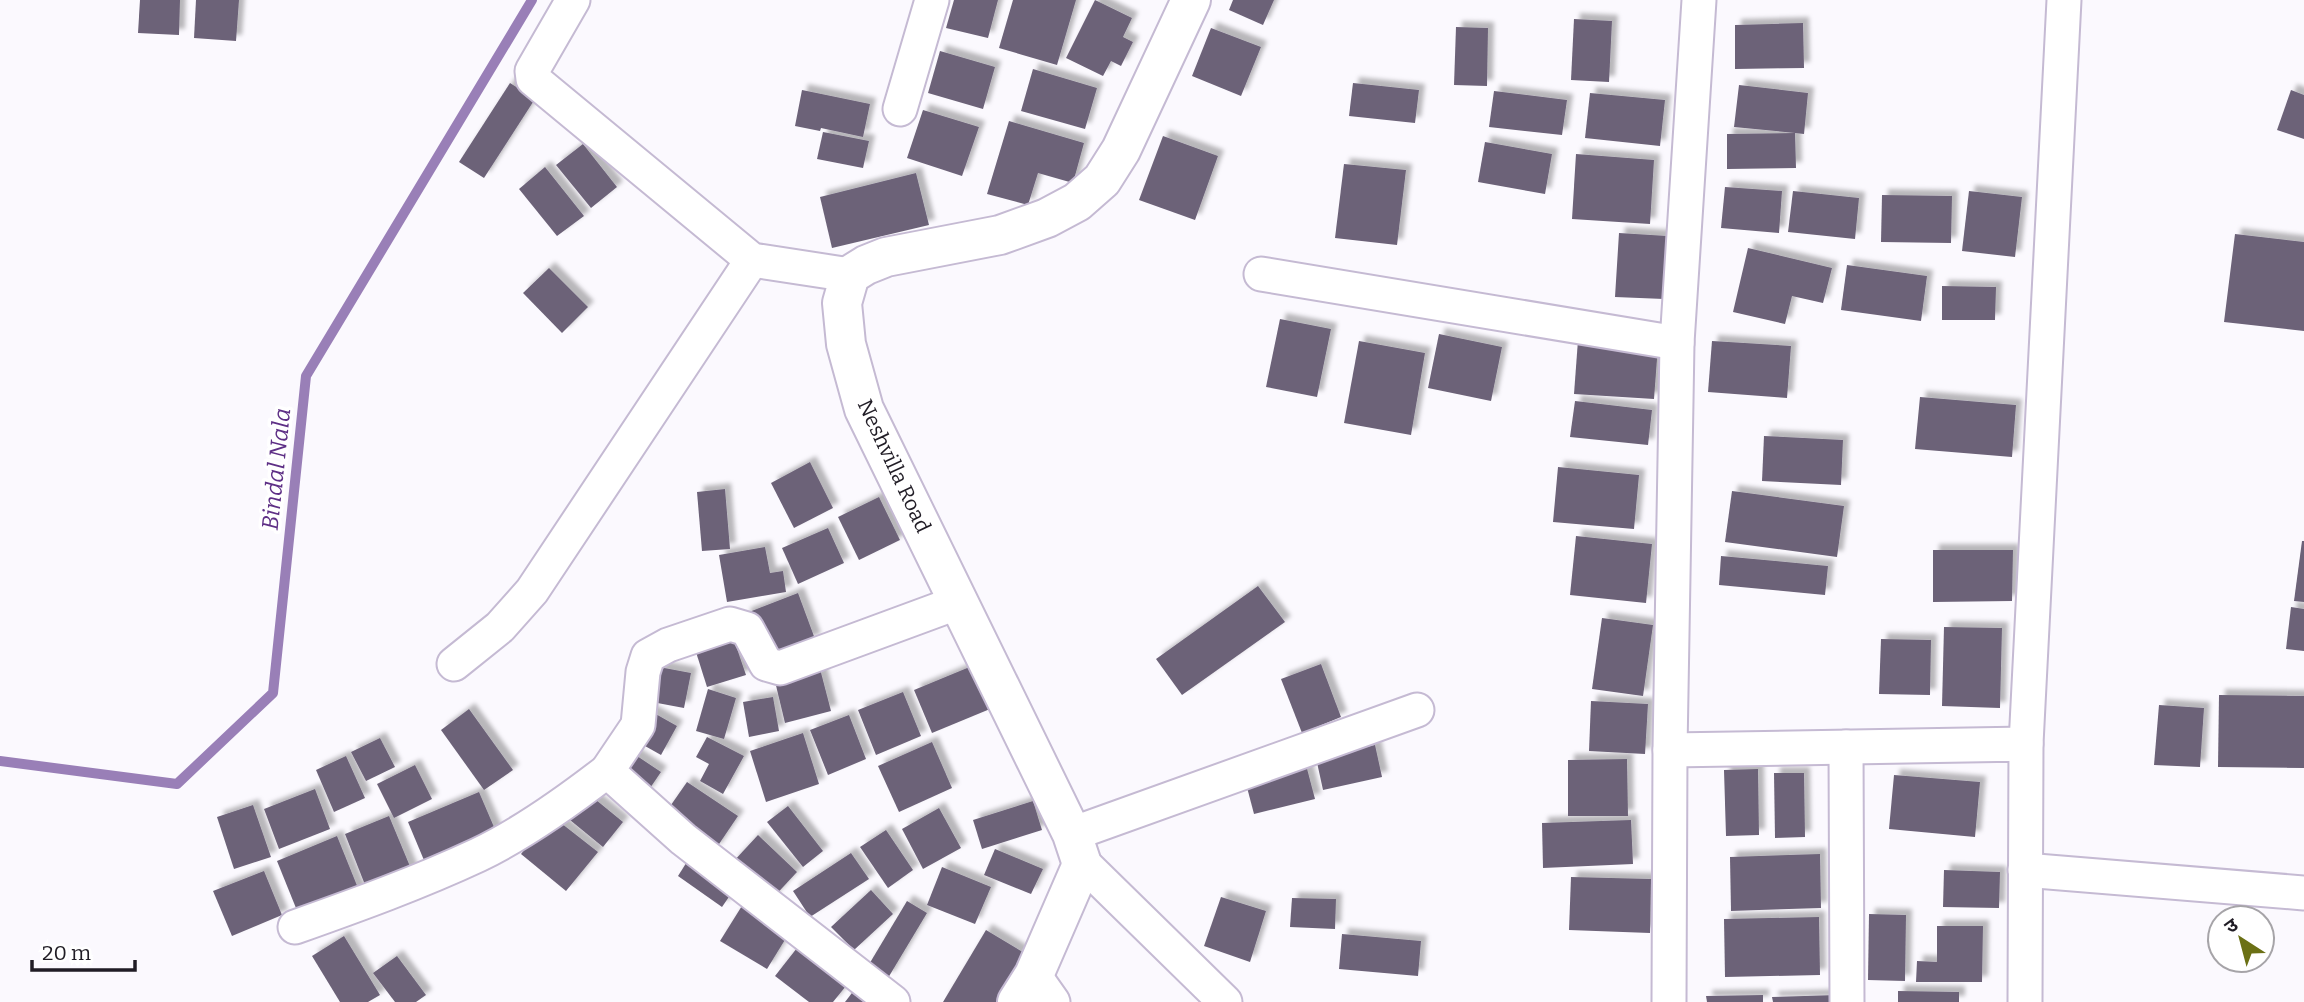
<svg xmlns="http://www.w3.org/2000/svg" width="2304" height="1002" font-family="Bitter,'Noto Sans Devanagari',serif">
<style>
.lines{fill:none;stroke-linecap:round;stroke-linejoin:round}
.stream{stroke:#997fb7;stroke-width:10}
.building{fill:#6c6278;filter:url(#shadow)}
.minor-casing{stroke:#c5bad3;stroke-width:37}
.tertiary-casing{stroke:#c5bad3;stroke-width:42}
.minor{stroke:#fff;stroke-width:33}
.tertiary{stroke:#fff;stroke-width:38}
.labels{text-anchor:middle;stroke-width:7;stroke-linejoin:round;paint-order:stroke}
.street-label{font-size:21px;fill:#201c25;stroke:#fff}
.water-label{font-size:23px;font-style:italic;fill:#5e2f86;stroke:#fff}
</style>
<defs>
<filter id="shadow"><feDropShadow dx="6" dy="-6" stdDeviation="2" flood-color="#0004"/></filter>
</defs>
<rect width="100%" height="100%" fill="#fbf9fe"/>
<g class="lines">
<path class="stream" d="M0 761 177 784 273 693 306 376 532 0"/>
</g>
<g class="building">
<path d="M140 0H180L179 35 138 33Z"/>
<path d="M196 0H239L236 41 194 38Z"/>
<path d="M954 0H998L988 38 946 28Z"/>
<path d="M1013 0H1076L1057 65 999 48Z"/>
<path d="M1095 0 1132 18 1123 37 1133 42 1121 66 1111 61 1103 76 1066 58Z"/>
<path d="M1233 0H1274L1263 25 1229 10Z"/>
<path d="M1574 19 1612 21 1609 82 1571 80Z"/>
<path d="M1803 23 1804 68 1735 69V25Z"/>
<path d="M1456 27 1488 28 1487 86 1454 85Z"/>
<path d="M1211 28 1261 47 1241 96 1192 76Z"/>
<path d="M940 51 995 67 983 109 928 93Z"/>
<path d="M1033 69 1097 88 1085 129 1021 111Z"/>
<path d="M510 83 535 99 484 178 459 162Z"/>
<path d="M1353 83 1419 90 1415 123 1349 116Z"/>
<path d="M1739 85 1808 93 1804 134 1795 133 1796 168 1727 169V134L1795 133 1734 127Z"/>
<path d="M802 90 870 104 863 137 821 128 820 131 795 126Z"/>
<path d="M2291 90 2304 95V139L2277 130Z"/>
<path d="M1494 91 1567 100 1562 135 1489 127Z"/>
<path d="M1590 93 1665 100 1660 146 1585 138Z"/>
<path d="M923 110 979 127 962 176 907 158Z"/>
<path d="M1009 121 1084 143 1073 183 1038 173 1028 205 987 194Z"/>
<path d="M823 132 869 141 863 168 817 159Z"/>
<path d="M1163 136 1218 156 1195 220 1139 200Z"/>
<path d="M1485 142 1552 154 1545 194 1478 182Z"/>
<path d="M583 144 617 187 591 208 556 165Z"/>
<path d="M1576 154 1654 160 1650 224 1572 219Z"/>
<path d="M1344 164 1406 170 1397 245 1335 238Z"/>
<path d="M545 167 584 216 557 236 519 189Z"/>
<path d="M916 173 929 225 832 248 820 197Z"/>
<path d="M1725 187 1782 191 1779 233 1721 228Z"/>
<path d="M1793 191 1859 198 1855 239 1788 232Z"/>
<path d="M1969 191 2022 197 2015 257 1962 251Z"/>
<path d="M1882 195 1952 196 1951 243 1881 242Z"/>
<path d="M1619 233 1667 236 1664 299 1615 297Z"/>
<path d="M2235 234 2304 242V331L2224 322Z"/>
<path d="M1748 248 1832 268 1823 303 1792 296 1785 324 1733 312Z"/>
<path d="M1847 265 1927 276 1921 321 1841 310Z"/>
<path d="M549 268 588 307 562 333 523 293Z"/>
<path d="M1942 286 1996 287 1995 320H1942Z"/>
<path d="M1280 319 1331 329 1317 397 1266 387Z"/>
<path d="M1439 334 1502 347 1491 401 1428 388Z"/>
<path d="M1578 340 1658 346 1654 399 1574 394Z"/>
<path d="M1359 341 1425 353 1411 435 1344 423Z"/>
<path d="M1712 341 1791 346 1787 398 1708 392Z"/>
<path d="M1920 397 2016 405 2012 457 1915 449Z"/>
<path d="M1575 401 1652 410 1648 445 1570 437Z"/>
<path d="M1764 436 1843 440 1841 485 1762 481Z"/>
<path d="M810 462 833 508 794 528 771 483Z"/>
<path d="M1558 467 1639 475 1634 529 1553 522Z"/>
<path d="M725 489 730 549 702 551 697 492Z"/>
<path d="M1732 491 1844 506 1837 557 1725 542Z"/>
<path d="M879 497 900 540 859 560 838 517Z"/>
<path d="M828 528 844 563 798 584 782 548Z"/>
<path d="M1576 536 1652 544 1646 603 1570 595Z"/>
<path d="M2302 541H2304V602L2294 601Z"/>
<path d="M765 547 770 573 783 571 786 592 727 602 719 555Z"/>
<path d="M1933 550H2013L2012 601 1933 602Z"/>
<path d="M1721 556 1828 566 1825 595 1719 585Z"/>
<path d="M1258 586 1285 622 1182 695 1156 659Z"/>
<path d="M798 593 815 639 761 659 744 614Z"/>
<path d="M2291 607 2304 609V651L2286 649Z"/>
<path d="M1602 618 1653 625 1643 696 1592 689Z"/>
<path d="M1944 627 2002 628 2000 708 1942 706Z"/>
<path d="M733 637 746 675 707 687 695 649Z"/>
<path d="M1881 639 1931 640 1930 695 1879 694Z"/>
<path d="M818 661 831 711 785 723 773 673Z"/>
<path d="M1321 664 1341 717 1302 733 1281 679Z"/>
<path d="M972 666 990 709 932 733 914 690Z"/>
<path d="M659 667 691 673 684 708 652 702Z"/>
<path d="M708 689 736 698 724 739 696 731Z"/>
<path d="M903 692 921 736 876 755 858 710Z"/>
<path d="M2219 695 2304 696V768L2218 767Z"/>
<path d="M773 697 779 731 749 737 743 702Z"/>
<path d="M1591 701 1648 704 1645 754 1589 751Z"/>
<path d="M2159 705 2204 708 2200 767 2154 765Z"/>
<path d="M645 708 677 726 661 755 629 737Z"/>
<path d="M469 709 513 770 484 790 441 730Z"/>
<path d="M849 715 866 759 828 775 810 730Z"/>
<path d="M803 733 819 784 766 802 750 751Z"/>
<path d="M707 737 744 756 723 794 700 781 709 764 696 757Z"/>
<path d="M380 738 395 767 366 781 351 752Z"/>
<path d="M932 742 952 788 899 812 878 766Z"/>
<path d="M1375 745 1382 777 1323 790 1316 758Z"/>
<path d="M625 748 661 772 646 794 610 769Z"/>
<path d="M346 756 365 798 334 812 316 770Z"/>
<path d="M1627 759 1628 816H1568V760Z"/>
<path d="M1305 761 1315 799 1254 814 1244 776Z"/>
<path d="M415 765 432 799 394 818 377 784Z"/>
<path d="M1758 769 1759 835 1726 836 1724 770Z"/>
<path d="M1774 773H1804L1805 837 1775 838Z"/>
<path d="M1894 775 1980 782 1975 837 1889 829Z"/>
<path d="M687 782 738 816 715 850 664 815Z"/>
<path d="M579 786 623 822 603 847 559 811Z"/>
<path d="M315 789 330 829 279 849 264 809Z"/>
<path d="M479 792 497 834 426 865 408 822Z"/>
<path d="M1033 801 1042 830 982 849 973 820Z"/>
<path d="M253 805 271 857 234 869 217 817Z"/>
<path d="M788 806 823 851 803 867 767 822Z"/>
<path d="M939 808 961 848 923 869 902 829Z"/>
<path d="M389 816 414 876 369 895 345 834Z"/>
<path d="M552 816 598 852 566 891 521 854Z"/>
<path d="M1631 820 1633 864 1543 868 1542 823Z"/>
<path d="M886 830 913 870 888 888 860 847Z"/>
<path d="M758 835 797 872 771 900 732 863Z"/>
<path d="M337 836 360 893 300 918 277 861Z"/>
<path d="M995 849 1043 869 1031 894 984 875Z"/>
<path d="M851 853 869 879 810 917 793 891Z"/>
<path d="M1820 854 1821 908 1731 911 1730 857Z"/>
<path d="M690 857 735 888 722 907 678 876Z"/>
<path d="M942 867 991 887 975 924 927 905Z"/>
<path d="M1944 870 2000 872 1999 908 1943 907Z"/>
<path d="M264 871 282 915 232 936 213 891Z"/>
<path d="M1571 877 1651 879 1650 933 1569 930Z"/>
<path d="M871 890 893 914 854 950 831 927Z"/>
<path d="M1221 897 1266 911 1250 962 1204 946Z"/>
<path d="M1292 898 1336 899 1335 929 1290 927Z"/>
<path d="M745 901 791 930 767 969 720 941Z"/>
<path d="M907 901 927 913 888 978 868 966Z"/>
<path d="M1869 914 1906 915 1905 981 1868 980Z"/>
<path d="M1819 917 1820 975 1725 977 1724 919Z"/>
<path d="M1937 926H1983L1982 982H1916L1917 961 1937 962Z"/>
<path d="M986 930 1026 954 997 1002H943Z"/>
<path d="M1342 934 1421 941 1418 976 1339 969Z"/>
<path d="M344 936 380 995 368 1002H340L312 956Z"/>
<path d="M797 948 846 986 833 1002H809L775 976Z"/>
<path d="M397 956 426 995 416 1002H395L373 973Z"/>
<path d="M855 989 872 1002H845Z"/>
<path d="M1898 991 1959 992V1002H1898Z"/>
<path d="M1763 995V1002H1707L1706 996Z"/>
<path d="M1837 995V1002H1773L1772 997Z"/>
</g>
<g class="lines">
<g class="minor-casing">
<g id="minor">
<path d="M573 0 532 71 533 79 752 260 850 275"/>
<path d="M900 109 932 0"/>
<path d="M1261 274 1677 343"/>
<path d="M454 664 500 627 532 591 752 260"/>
<path d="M2026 744 2064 0"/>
<path d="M1846 747 1847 1002"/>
<path d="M1670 750 2026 744 2025 1002"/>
<path d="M1072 834 1417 710"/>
<path d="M1081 861 1225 1002"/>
<path d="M2025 870 2304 893"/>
<path d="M295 927C357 905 418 883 478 855 524 833 567 802 607 771"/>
<path d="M1034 975 1053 1002"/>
<path d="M893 1002 683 839 607 771 638 725 643 672 648 656 668 645 730 624 747 629 766 664 780 668 959 602"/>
<path d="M1669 1002 1670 750 1677 343 1699 0"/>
</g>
</g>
<g class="tertiary-casing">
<path id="tertiary" d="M1017 1002 1034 975 1080 869 1081 861 1072 834 864 409 846 344 842 303 850 275 866 265 886 257 1000 235 1047 218 1077 202 1102 180 1121 150 1191 0"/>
</g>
<use href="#minor" class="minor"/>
<use href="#tertiary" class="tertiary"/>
</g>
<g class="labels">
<g class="street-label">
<text transform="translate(894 466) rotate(65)" y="7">Neshvilla Road</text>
</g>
<g class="water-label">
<text transform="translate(276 469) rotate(-84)" y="8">Bindal Nala</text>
</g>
</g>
<g transform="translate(2241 939) rotate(324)"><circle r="33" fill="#ffffff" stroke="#a6a4a8" stroke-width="2"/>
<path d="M0-5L12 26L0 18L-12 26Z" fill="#6b7015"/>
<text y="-10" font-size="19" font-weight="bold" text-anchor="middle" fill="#201c25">उ</text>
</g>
<path d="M32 960v10h103v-10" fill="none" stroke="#201c25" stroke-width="3.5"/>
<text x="42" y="960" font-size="21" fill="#201c25" stroke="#ffffff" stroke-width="5" paint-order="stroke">20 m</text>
</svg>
